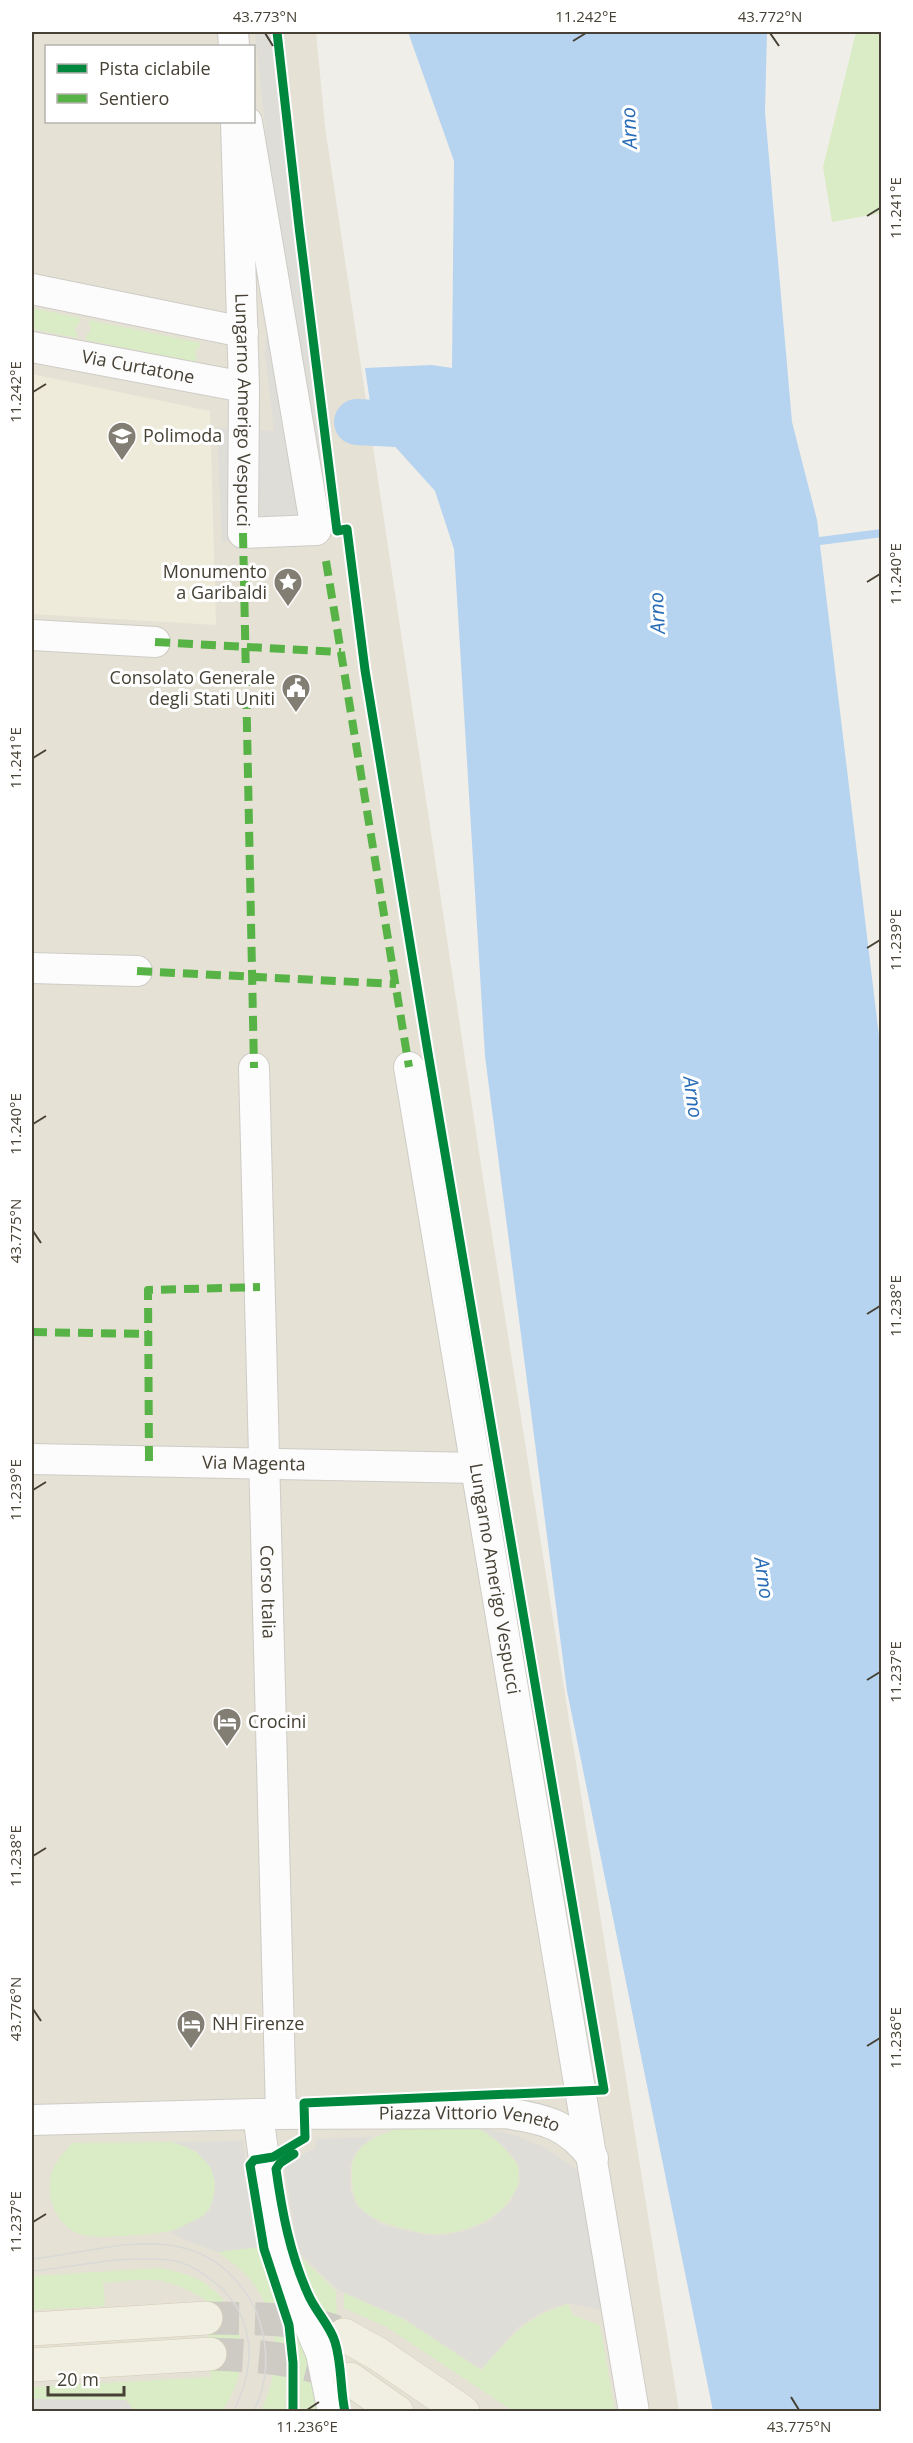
<svg xmlns="http://www.w3.org/2000/svg" width="913" height="2443" font-family="'Open Sans',sans-serif">
<style>
.residential{fill:#e5e1d5;fill-rule:evenodd}
.education{fill:#eeebda}
.green{fill:#d9ecc6}
.parking{fill:#dfddd8}
.water{fill:#b6d3f0}
.lines{fill:none;stroke-linecap:round;stroke-linejoin:round}
.stream{stroke:#b6d3f0;stroke-width:8}
.river{stroke:#b6d3f0;stroke-width:46}
.major-tunnel{stroke:#cecbc4;stroke-width:33;stroke-dasharray:33 16;stroke-linecap:butt}
.minor-casing{stroke:#ceccc6;stroke-width:32}
.major-casing{stroke:#d3cdb4;stroke-width:34}
.minor{stroke:#fdfcfc;stroke-width:30}
.major{stroke:#f1eee2;stroke-width:33}
.tram{stroke:#d9d9d8;stroke-width:1.5}
.quiet{stroke:#57b346;stroke-width:8;stroke-dasharray:15 8;stroke-linecap:butt}
.cycleway-casing{stroke:#fff;stroke-width:13}
.cycleway{stroke:#00873e;stroke-width:9}
.ticks{fill:none;stroke:#464134;stroke-width:2}
.labels{text-anchor:middle;stroke-width:6;stroke-linejoin:round;paint-order:stroke}
.street-label{font-size:18px;fill:#464134;stroke:#fff}
.poi-label{font-size:18px;fill:#464134;stroke:#fff;text-anchor:start}
.water-label{font-size:20px;font-style:italic;fill:#286cb7;stroke:#fff}
.neatline{fill:none;stroke:#464134;stroke-width:2}
.ticks-label{font-size:15px;text-anchor:middle;fill:#464134}
</style>
<rect width="100%" height="100%" fill="#f0eee8"/>
<path class="residential" d="M32 32H316L325 127 482 1172 679 2411 32 2412ZM46 46H254V122H46Z"/>
<path class="education" d="M32 374 210 411 216 625 32 614Z"/>
<g class="green">
<path d="M856 32H881V213L832 222 823 167Z"/>
<path d="M32 308 80 318 79 324 75 328 78 338 32 329Z"/>
<path d="M89 320 201 343 200 347 195 351 197 362 86 340 87 334 91 331Z"/>
<path d="M419 2124 474 2127C493 2134 506 2150 518 2165 518 2172 520 2181 517 2187 503 2219 465 2234 433 2234 422 2234 408 2229 397 2227 384 2223 366 2216 358 2205 352 2196 352 2183 352 2173 349 2139 393 2130 419 2124Z"/>
<path d="M173 2142C193 2149 214 2158 215 2183 218 2231 159 2234 125 2236 110 2236 89 2239 75 2232 54 2222 44 2190 53 2169 57 2159 66 2151 72 2143Z"/>
<path d="M269 2246 326 2411H296L294 2331Z"/>
<path d="M259 2247C265 2266 273 2285 279 2304 289 2339 286 2376 285 2411H261C281 2367 282 2320 250 2279 242 2269 228 2260 218 2252Z"/>
<path d="M297 2253 336 2291 337 2324 324 2314Z"/>
<path d="M160 2268C174 2271 188 2273 201 2281 248 2309 253 2370 221 2412L134 2411 126 2400 32 2399V2387L211 2377 206 2300C162 2274 151 2279 103 2283L105 2306 32 2310V2276Z"/>
<path d="M344 2293 405 2320 481 2370C513 2336 521 2319 568 2304L573 2315 600 2325 615 2411H513L385 2326 344 2308Z"/>
</g>
<g class="parking">
<path d="M255 32H274L305 321 333 536 222 542 217 428 274 431 265 353 277 238Z"/>
<path d="M481 2128 511 2134 544 2147 576 2169 582 2176 606 2311 568 2303 544 2311 518 2327 481 2369 405 2319 338 2290 298 2251 284 2165 315 2148 316 2139 372 2137 355 2153 350 2166V2188L356 2205 381 2225 431 2236 458 2233 487 2223 509 2204 520 2183 519 2165 505 2147Z"/>
<path d="M243 2141 259 2247 218 2252 182 2239 171 2232 203 2216 210 2209 214 2195 215 2182 211 2168 196 2151 173 2142Z"/>
<path d="M32 2399 126 2400 134 2411H32Z"/>
</g>
<path class="water" d="M408 32H767L765 112 792 422 817 520 882 1061 881 2411H713L567 1691 485 1056 454 549 435 491 373 422 365 368 432 365 452 368 454 161Z"/>
<g class="lines">
<path class="stream" d="M812 542 882 533"/>
<path class="river" d="M357 422 437 426"/>
<g class="major-tunnel">
<path d="M206 2318C253 2319 301 2316 344 2335"/>
<path d="M210 2354C261 2356 302 2358 349 2379"/>
</g>
<g class="minor-casing">
<g id="minor">
<path d="M233 32 234 46"/>
<path id="s1" d="M236 122 244 387 243 533 316 530 247 122"/>
<path d="M32 289 243 332"/>
<path id="s2" d="M32 347 244 387"/>
<path d="M32 635 155 642"/>
<path d="M32 968 137 971"/>
<path id="s3" d="M409 1067 634 2412"/>
<path id="s4" d="M254 1068 281 2114"/>
<path id="s5" d="M32 1459 477 1468"/>
<path d="M258 2114 274 2233 281 2260 321 2353 333 2412"/>
<path id="s6" d="M32 2120 258 2114 505 2113C545 2119 568 2124 593 2158"/>
</g>
</g>
<g class="major-casing">
<g id="major">
<path d="M32 2329 206 2318"/>
<path d="M344 2335 378 2354 463 2412"/>
<path d="M32 2365 210 2354"/>
<path d="M350 2379 397 2412"/>
</g>
</g>
<use href="#minor" class="minor"/>
<use href="#major" class="major"/>
<g class="tram">
<path d="M32 2259C97 2253 174 2221 229 2273 243 2287 255 2303 260 2323 269 2352 268 2384 253 2412"/>
<path d="M32 2271C76 2267 123 2255 168 2260 183 2261 197 2269 209 2278 256 2312 258 2364 233 2412"/>
</g>
<g class="quiet">
<path d="M243 533 254 1068"/>
<path d="M326 561 409 1067"/>
<path d="M155 642 341 652"/>
<path d="M137 971 396 984"/>
<path d="M32 1332 149 1334"/>
<path d="M149 1461 148 1290 260 1287"/>
</g>
<g class="cycleway-casing">
<g id="cycleway">
<path d="M277 32 299 227 337 531 347 529 365 670 428 1053 604 2090 304 2103 305 2138 273 2157 254 2160 250 2165 264 2249 289 2325 293 2363V2412"/>
<path d="M294 2154 280 2163 276 2169C282 2212 290 2254 308 2294 315 2311 330 2325 335 2342 342 2364 340 2389 345 2412"/>
</g>
</g>
<use href="#cycleway" class="cycleway"/>
</g>
<path class="ticks" d="M265 33 273 46M770 33 779 46M573 41 586 33M867 216 880 208M33 392 46 384M867 582 880 574M33 758 46 750M867 948 880 940M33 1124 46 1116M33 1231 41 1243M867 1314 880 1306M33 1490 46 1482M867 1680 880 1672M33 1856 46 1848M33 2009 41 2021M867 2046 880 2038M33 2222 46 2214M791 2397 799 2410M307 2410 319 2402"/>
<defs>
<g id="university-pin" transform="scale(1.5)"><path d="M0 17L-7.5 6A9.5 9.5 0 1 1 7.5 6Z" fill="#827e73" stroke="#fff"/><path d="M0-5L7-2L0 1L-7-2ZM-4 1L0 2.5L4 1V4Q0 6-4 4Z" fill="#fff"/></g>
<g id="sight-pin" transform="scale(1.5)"><path d="M0 17L-7.5 6A9.5 9.5 0 1 1 7.5 6Z" fill="#827e73" stroke="#fff"/><path d="M0-6L1.8-2.2L6-1.7L2.9 1.2L3.7 5.4L0 3.3L-3.7 5.4L-2.9 1.2L-6-1.7L-1.8-2.2Z" fill="#fff"/></g>
<g id="civic-pin" transform="scale(1.5)"><path d="M0 17L-7.5 6A9.5 9.5 0 1 1 7.5 6Z" fill="#827e73" stroke="#fff"/><path d="M-.6-6.5H3V-4.5H.6V-3L4-1V1h2V6H-6V1h2V-1L-.6-3ZM-1.2 2.5V6h2.4V2.5Z" fill="#fff"/></g>
<g id="hotel-pin" transform="scale(1.5)"><path d="M0 17L-7.5 6A9.5 9.5 0 1 1 7.5 6Z" fill="#827e73" stroke="#fff"/><path d="M-6-4.5h1.5V1H6V5H4.5V3h-9V5H-6ZM-4 0a1.8 1.8 0 1 1 3.6 0ZM.5 0V-2.5h3Q6-2.5 6 0Z" fill="#fff"/></g>
</defs>
<g fill-rule="evenodd">
<use href="#university-pin" x="122" y="436"/>
<use href="#sight-pin" x="288" y="582"/>
<use href="#civic-pin" x="296" y="688"/>
<use href="#hotel-pin" x="227" y="1722"/>
<use href="#hotel-pin" x="191" y="2024"/>
</g>
<g class="labels">
<g class="street-label">
<text dy="6" stroke="none"><textPath href="#s2" startOffset="108">Via Curtatone</textPath></text>
<text dy="6" stroke="none"><textPath href="#s1" startOffset="288">Lungarno Amerigo Vespucci</textPath></text>
<text dy="6" stroke="none"><textPath href="#s5" startOffset="222">Via Magenta</textPath></text>
<text dy="6" stroke="none"><textPath href="#s3" startOffset="519">Lungarno Amerigo Vespucci</textPath></text>
<text dy="6" stroke="none"><textPath href="#s4" startOffset="524">Corso Italia</textPath></text>
<text dy="6" stroke="none"><textPath href="#s6" startOffset="438">Piazza Vittorio Veneto</textPath></text>
</g>
<g class="poi-label">
<text x="143" y="442">Polimoda</text>
<text x="267" y="578" text-anchor="end">Monumento<tspan x="267" dy="21">a Garibaldi</tspan></text>
<text x="275" y="684" text-anchor="end">Consolato Generale<tspan x="275" dy="21">degli Stati Uniti</tspan></text>
<text x="248" y="1728">Crocini</text>
<text x="212" y="2030">NH Firenze</text>
</g>
<g class="water-label">
<text transform="translate(629 128) rotate(-93)" y="7">Arno</text>
<text transform="translate(657 613) rotate(-93)" y="7">Arno</text>
<text transform="translate(693 1097) rotate(82)" y="7">Arno</text>
<text transform="translate(764 1578) rotate(82)" y="7">Arno</text>
</g>
</g>
<rect width="913" height="2443" fill="none" stroke="#ffffff" stroke-width="66"/>
<rect x="45" y="45" width="210" height="78" fill="#ffffff" stroke="#b5b3ae" stroke-width="1.5"/>
<rect x="57" y="64" width="30" height="9" fill="#00873e" stroke="#b5b3ae" stroke-width="1.5"/>
<text x="99" y="75" font-size="18" fill="#464134">Pista ciclabile</text>
<rect x="57" y="94" width="30" height="9" fill="#57b346" stroke="#b5b3ae" stroke-width="1.5"/>
<text x="99" y="105" font-size="18" fill="#464134">Sentiero</text>
<path d="M48 2386v9h76v-9" fill="none" stroke="#464134" stroke-width="3"/>
<text x="57" y="2386" font-size="18" fill="#464134" stroke="#ffffff" stroke-width="4.5" paint-order="stroke">20 m</text>
<rect x="33" y="33" width="847" height="2377" class="neatline"/>
<g class="ticks-label">
<text x="265" y="22">43.773°N</text>
<text x="586" y="22">11.242°E</text>
<text x="770" y="22">43.772°N</text>
<text transform="translate(896 208) rotate(-90)" y="5">11.241°E</text>
<text transform="translate(16 392) rotate(-90)" y="5">11.242°E</text>
<text transform="translate(896 574) rotate(-90)" y="5">11.240°E</text>
<text transform="translate(16 758) rotate(-90)" y="5">11.241°E</text>
<text transform="translate(896 940) rotate(-90)" y="5">11.239°E</text>
<text transform="translate(16 1124) rotate(-90)" y="5">11.240°E</text>
<text transform="translate(16 1231) rotate(-90)" y="5">43.775°N</text>
<text transform="translate(896 1306) rotate(-90)" y="5">11.238°E</text>
<text transform="translate(16 1490) rotate(-90)" y="5">11.239°E</text>
<text transform="translate(896 1672) rotate(-90)" y="5">11.237°E</text>
<text transform="translate(16 1856) rotate(-90)" y="5">11.238°E</text>
<text transform="translate(16 2009) rotate(-90)" y="5">43.776°N</text>
<text transform="translate(896 2038) rotate(-90)" y="5">11.236°E</text>
<text transform="translate(16 2222) rotate(-90)" y="5">11.237°E</text>
<text x="307" y="2432">11.236°E</text>
<text x="799" y="2432">43.775°N</text>
</g>
</svg>
